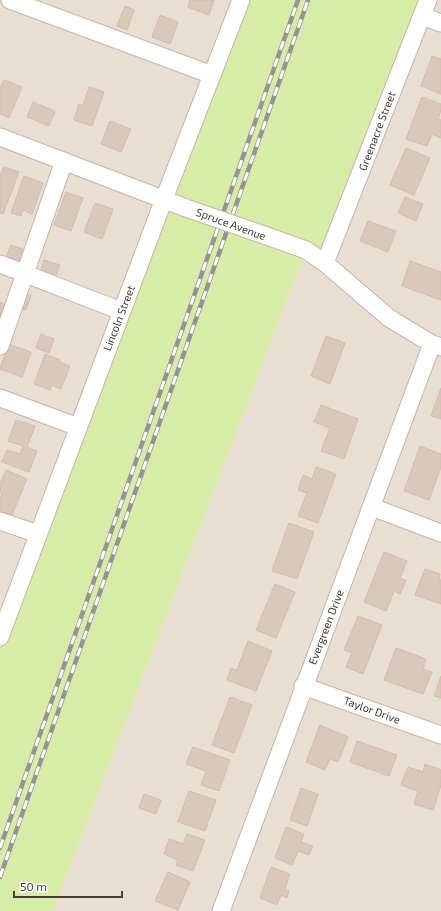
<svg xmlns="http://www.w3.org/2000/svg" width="441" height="911" font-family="'Exo 2',sans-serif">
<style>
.residential{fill:#e8ded1}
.green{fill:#d6eca7}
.building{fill:#d9c9bb;stroke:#d2bdaa}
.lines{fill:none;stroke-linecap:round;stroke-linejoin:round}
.minor-casing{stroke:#c3b6a8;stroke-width:19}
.minor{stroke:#fff;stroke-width:17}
.rail-casing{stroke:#949494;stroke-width:4.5}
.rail{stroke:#fff;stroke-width:3;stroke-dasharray:9;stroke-linecap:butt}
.minor-bridge-casing{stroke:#c3b6a8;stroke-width:19;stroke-linecap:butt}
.minor-bridge{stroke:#fff;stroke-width:17}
.labels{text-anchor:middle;stroke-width:3.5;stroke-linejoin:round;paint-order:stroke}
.street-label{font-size:11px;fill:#463c33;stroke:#fff}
</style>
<rect width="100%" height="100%" fill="#f3ede3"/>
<g class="residential">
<path d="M0 0H241L0 637Z"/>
<path d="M428 0H441V911H53L306 250Z"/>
</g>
<path class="green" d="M241 0H428L325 263 306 250 53 911H0V637Z"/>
<g class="building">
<path d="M190 0H214L209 15 188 7Z"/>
<path d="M125 6 134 10 127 30 117 26Z"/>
<path d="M160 15 178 22 170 44 152 37Z"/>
<path d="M432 56 441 59V94L421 86Z"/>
<path d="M4 80 22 87 9 118 0 114V88Z"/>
<path d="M89 87 104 92 92 126 74 120 79 104 83 106Z"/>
<path d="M422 97 441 104V110L438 119 441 120V138L432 134 427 146 406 139Z"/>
<path d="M33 102 55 111 49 126 27 117Z"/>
<path d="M110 121 131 129 121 152 101 144Z"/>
<path d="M406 148 430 158 414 195 390 185Z"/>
<path d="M4 167 19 172 3 214 0 213V176Z"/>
<path d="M24 176 43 183 32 214 23 210 21 216 11 213Z"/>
<path d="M66 192 83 198 71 231 54 225Z"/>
<path d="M405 197 423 204 416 221 398 213Z"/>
<path d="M95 203 113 209 102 239 84 232Z"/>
<path d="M368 221 396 231 388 252 360 241Z"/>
<path d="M11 245 25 250 20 266 5 260Z"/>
<path d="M44 260 60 265 55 278 40 273Z"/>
<path d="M410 261 441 272V300L402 286Z"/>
<path d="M23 292 31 295 26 310 17 307Z"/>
<path d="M0 302 6 305 2 315 0 314Z"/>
<path d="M41 334 54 339 49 353 36 348Z"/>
<path d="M326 336 345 343 330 384 311 376Z"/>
<path d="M8 344 31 352 22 377 0 369Z"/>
<path d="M45 354 60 360 59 362 70 366 61 389 52 385 50 390 34 384Z"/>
<path d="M441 388V419L431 416Z"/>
<path d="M321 405 358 419 344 459 321 451 330 428 314 422Z"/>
<path d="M16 420 35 426 27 447 37 451 29 472 2 462 7 450 20 454 23 446 8 441Z"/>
<path d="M420 446 441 454V467L429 500 404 491Z"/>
<path d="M316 467 336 474 318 523 298 516 307 493 298 490 303 475 312 479Z"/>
<path d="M6 470 27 479 12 515 0 511V499L2 493 0 492V484Z"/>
<path d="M289 523 314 532 297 579 272 571Z"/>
<path d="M384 552 407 561 400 578 406 580 400 594 394 591 386 611 364 602Z"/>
<path d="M425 569 440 574 439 579 441 580V604L415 595Z"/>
<path d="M275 584 295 592 276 638 256 630Z"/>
<path d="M358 616 382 625 363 674 346 667 352 653 344 650Z"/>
<path d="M248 641 272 651 256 691 227 680 231 668 237 670Z"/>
<path d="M396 648 426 659 423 669 432 672 423 694 384 680Z"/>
<path d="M441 676V698L434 696Z"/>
<path d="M230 697 252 705 234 753 212 745Z"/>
<path d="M320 725 348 737 338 762 330 759 325 770 306 762Z"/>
<path d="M357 741 397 755 389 776 350 762Z"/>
<path d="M193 747 230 760 219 791 201 785 206 771 186 764Z"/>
<path d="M425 764 441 770V785L433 810 414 804 418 791 401 785 408 767 423 772Z"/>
<path d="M301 788 318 794 307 826 290 820Z"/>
<path d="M189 791 216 800 205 831 178 822Z"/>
<path d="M144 794 161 800 156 814 139 808Z"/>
<path d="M286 827 304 834 301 842 313 846 309 855 298 851 292 865 275 858Z"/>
<path d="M187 834 205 840 193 871 176 865 178 860 164 854 169 839 183 844Z"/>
<path d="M271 867 290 874 285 889 289 891 287 898 281 895 277 905 260 898Z"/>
<path d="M168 872 190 882 178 910 155 901Z"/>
</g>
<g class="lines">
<g class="minor-casing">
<g id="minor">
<path d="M10 0 212 75"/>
<path d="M422 16 441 23"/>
<path d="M0 137 186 208"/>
<path d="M264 235 306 250 325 263 389 318 432 344 441 347"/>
<path d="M325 263 428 0"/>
<path d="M0 264 121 311"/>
<path d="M0 346 64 161"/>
<path d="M0 398 78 427"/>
<path d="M372 507 441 533"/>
<path d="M0 521 38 534"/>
<path d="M0 637 164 199 241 0"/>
<path d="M303 686 441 735"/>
<path d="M221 911C290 722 362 533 432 344"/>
</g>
</g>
<use href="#minor" class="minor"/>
<g class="rail-casing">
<g id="rail">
<path d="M0 848 298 0"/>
<path d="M0 877 308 0"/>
</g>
</g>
<use href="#rail" class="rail"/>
<g class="minor-bridge-casing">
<path id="minor-bridge" d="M186 208 264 235"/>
</g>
<use href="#minor-bridge" class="minor-bridge"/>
</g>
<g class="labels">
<g class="street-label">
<text transform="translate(377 131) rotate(-69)" y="4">Greenacre Street</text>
<text transform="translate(231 224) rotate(20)" y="4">Spruce Avenue</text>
<text transform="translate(119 318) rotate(-69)" y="4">Lincoln Street</text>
<text transform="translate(326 627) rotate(-69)" y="4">Evergreen Drive</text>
<text transform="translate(372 710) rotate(20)" y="4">Taylor Drive</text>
</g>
</g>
<path d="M14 891v6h108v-6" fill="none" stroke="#463c33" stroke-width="2"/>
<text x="20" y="891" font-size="12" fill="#463c33" stroke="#ffffff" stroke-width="3" paint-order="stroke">50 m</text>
</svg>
